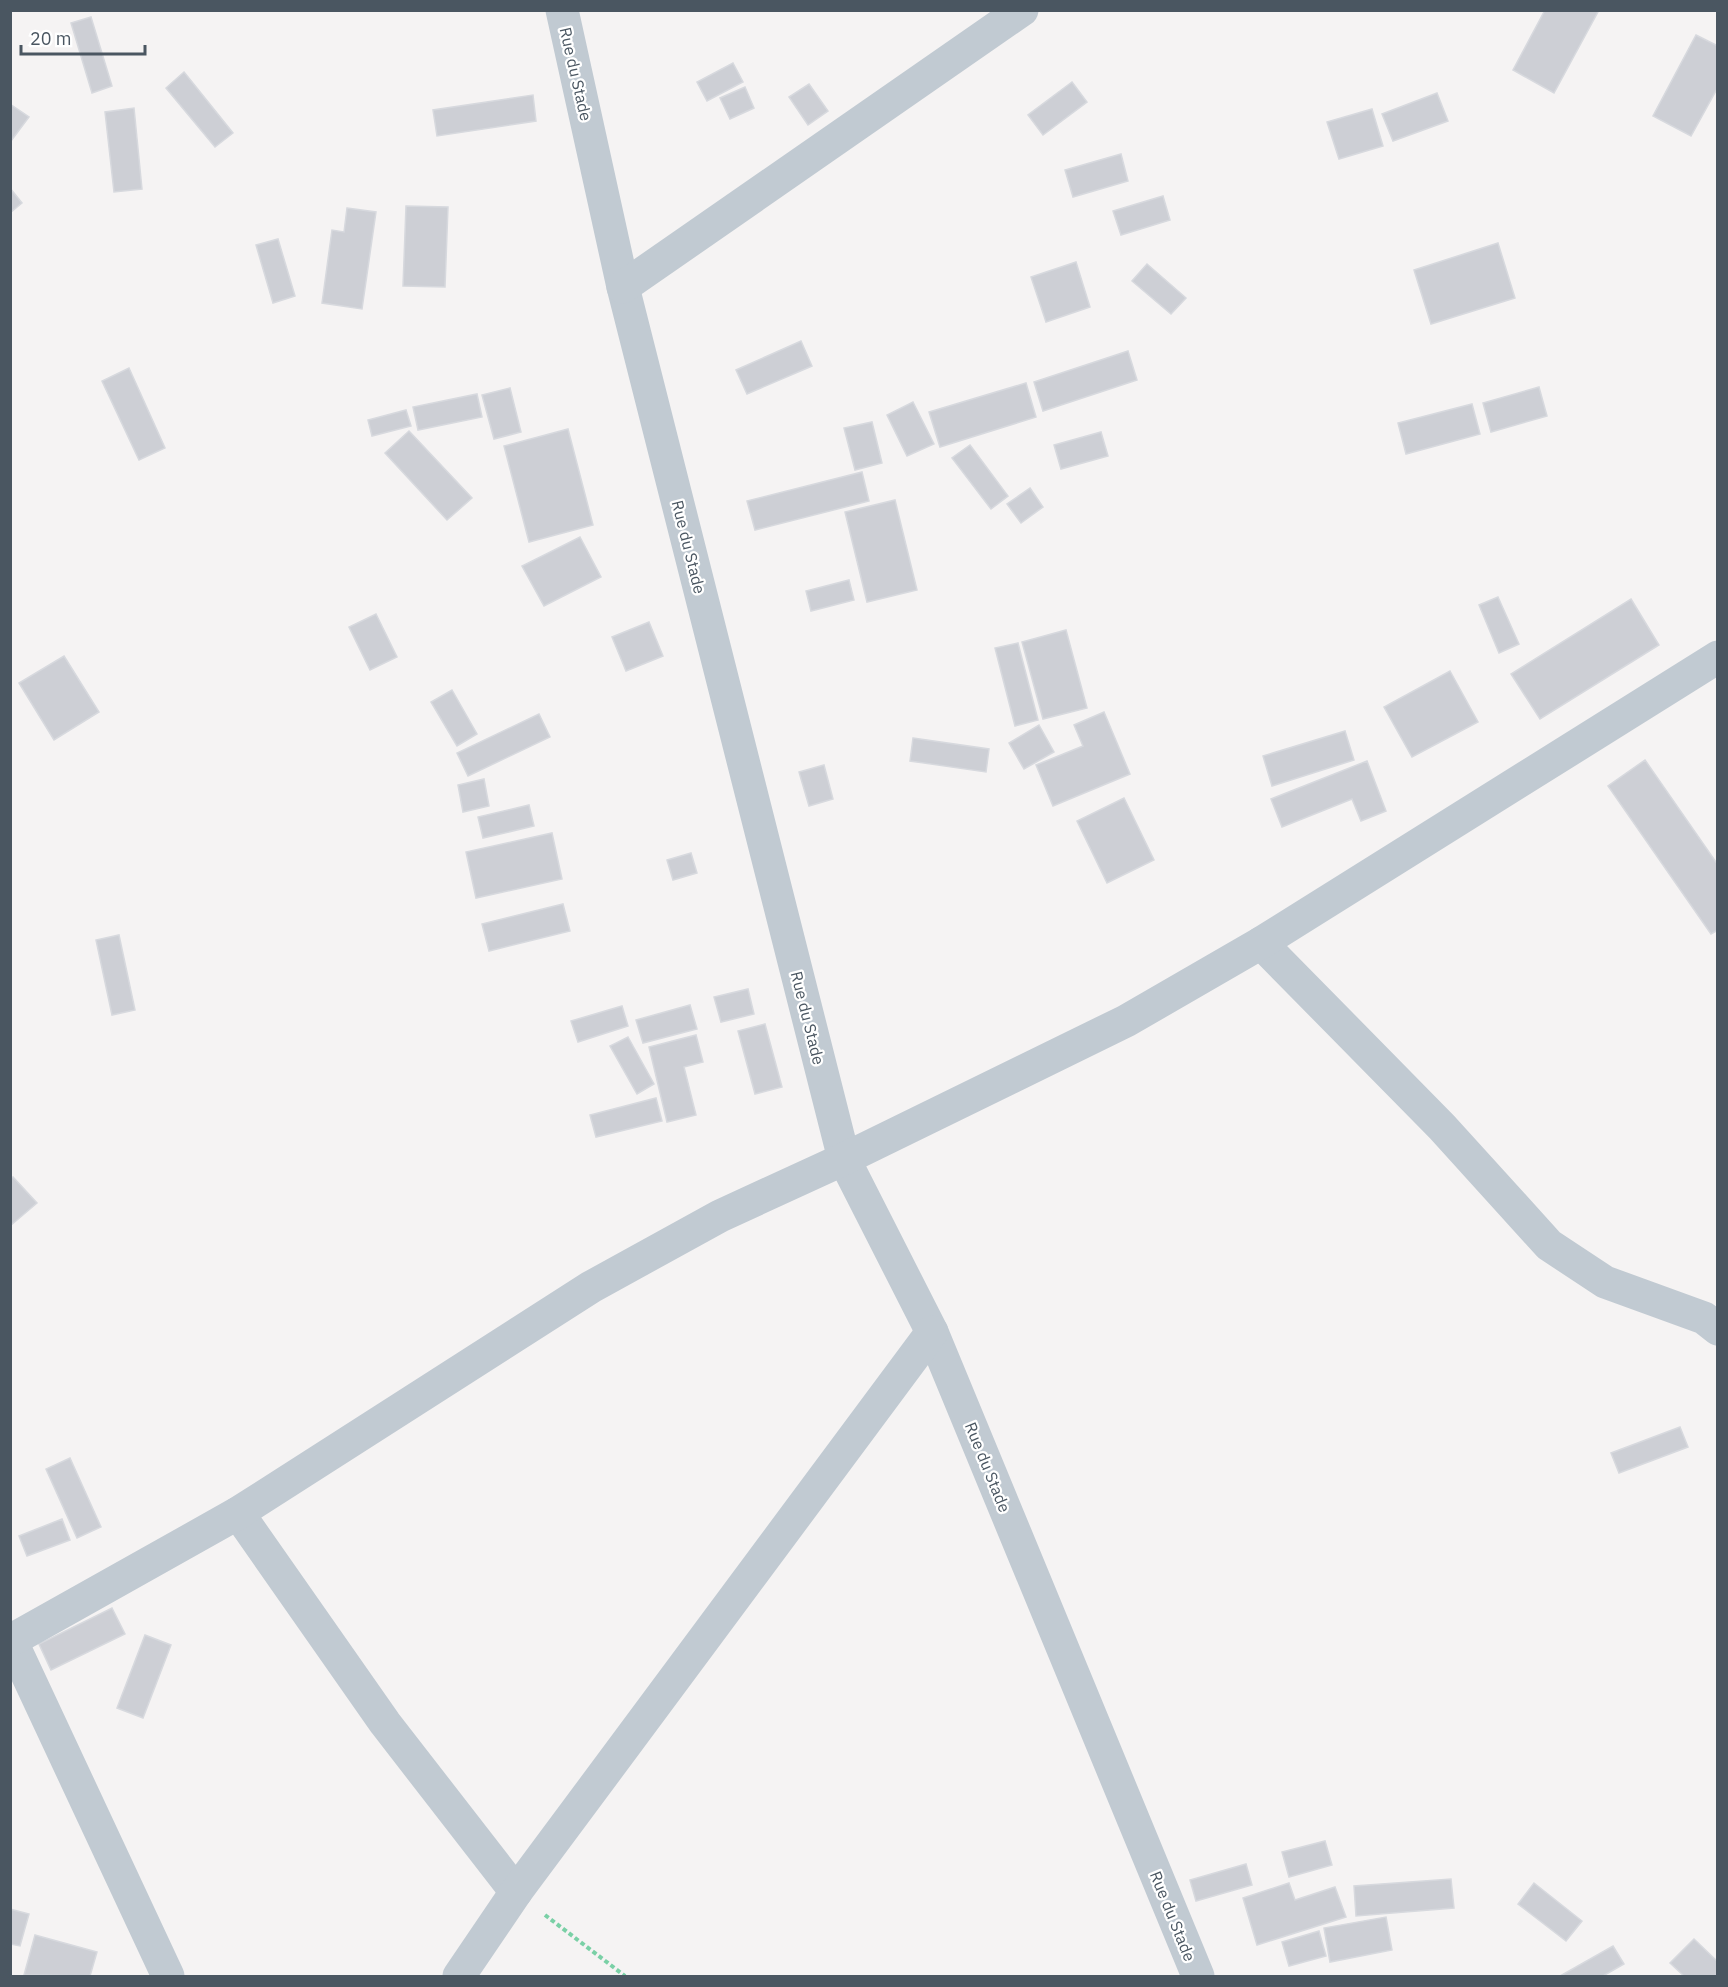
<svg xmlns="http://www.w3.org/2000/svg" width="1728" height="1987" font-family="'IBM Plex Sans',sans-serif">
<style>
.building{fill:#cdcfd5;stroke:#d7d9de;stroke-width:1.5}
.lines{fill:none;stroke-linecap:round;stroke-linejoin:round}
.path{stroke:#7ad0a6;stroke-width:4;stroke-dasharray:4.5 3;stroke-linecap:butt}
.minor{stroke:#c1cad2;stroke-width:33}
.labels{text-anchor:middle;stroke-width:4.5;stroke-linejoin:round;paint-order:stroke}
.street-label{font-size:16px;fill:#4a5661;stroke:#fff}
</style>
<rect width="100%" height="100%" fill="#f5f3f3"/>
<g class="building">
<path d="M1545 10H1599L1554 93 1513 70Z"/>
<path d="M91 17 112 86 92 93 71 23Z"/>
<path d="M1696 35 1718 46V87L1691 136 1653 116Z"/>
<path d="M733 63 743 82 707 101 697 82Z"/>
<path d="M184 72 233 133 215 147 166 88Z"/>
<path d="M1072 82 1087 102 1043 135 1028 115Z"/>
<path d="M809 84 828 111 808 125 789 97Z"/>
<path d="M745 87 754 108 730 119 720 98Z"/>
<path d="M1437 93 1448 121 1393 141 1382 114Z"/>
<path d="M533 95 536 121 437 136 433 110Z"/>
<path d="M10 104 29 117 11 141H10Z"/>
<path d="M134 108 142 189 114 192 105 112Z"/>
<path d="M1372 109 1383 146 1339 159 1327 122Z"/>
<path d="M1121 154 1128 181 1073 197 1065 170Z"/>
<path d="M10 188 22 203 10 213Z"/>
<path d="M1163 196 1170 220 1121 235 1113 211Z"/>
<path d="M406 206 448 207 445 287 403 286Z"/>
<path d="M347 208 376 212 362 309 322 303 332 230 344 232Z"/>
<path d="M278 239 295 296 273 303 256 245Z"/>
<path d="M1498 243 1515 298 1431 324 1414 270Z"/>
<path d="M1076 262 1090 307 1046 322 1031 277Z"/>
<path d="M1147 264 1186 298 1171 314 1132 281Z"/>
<path d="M801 341 812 366 747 394 736 370Z"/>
<path d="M1128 351 1137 380 1043 411 1034 382Z"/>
<path d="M129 368 165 448 139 460 102 381Z"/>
<path d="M1026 383 1036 417 940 447 929 412Z"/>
<path d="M1539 387 1547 416 1491 432 1483 403Z"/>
<path d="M510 388 521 432 494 439 482 395Z"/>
<path d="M477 394 482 417 418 430 413 407Z"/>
<path d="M913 402 934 444 907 456 887 415Z"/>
<path d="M1472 404 1480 434 1406 454 1398 423Z"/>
<path d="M406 410 411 426 372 436 368 420Z"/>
<path d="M872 422 882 463 855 470 844 428Z"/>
<path d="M568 429 593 525 529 542 504 446Z"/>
<path d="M409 431 472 498 447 520 385 453Z"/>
<path d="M1101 432 1108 456 1061 469 1054 445Z"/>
<path d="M970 445 1008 496 991 509 952 458Z"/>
<path d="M862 472 869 501 755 530 747 501Z"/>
<path d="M1030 488 1043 507 1021 523 1007 504Z"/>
<path d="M895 500 917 590 867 602 845 512Z"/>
<path d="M580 537 601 577 544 606 522 566Z"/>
<path d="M849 580 854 600 811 611 806 591Z"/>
<path d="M1498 597 1519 644 1499 653 1479 605Z"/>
<path d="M1631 599 1659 645 1540 719 1511 674Z"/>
<path d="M376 614 397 657 370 670 349 627Z"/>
<path d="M649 622 663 656 626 671 612 637Z"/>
<path d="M1066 630 1087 708 1043 719 1022 642Z"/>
<path d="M1018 643 1038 720 1015 726 995 648Z"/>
<path d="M64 656 99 712 54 740 19 683Z"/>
<path d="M1450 671 1478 722 1412 757 1384 707Z"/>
<path d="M452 690 477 734 457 746 431 702Z"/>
<path d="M1104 712 1130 774 1053 806 1036 765 1083 746 1074 725Z"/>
<path d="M539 714 550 737 468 776 457 753Z"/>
<path d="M1039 725 1054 752 1024 769 1009 743Z"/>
<path d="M1345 731 1354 760 1272 786 1263 756Z"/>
<path d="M913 738 989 749 986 772 910 761Z"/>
<path d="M1645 760 1718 865V930L1711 934 1608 786Z"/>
<path d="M1367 761 1386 811 1361 821 1352 799 1282 827 1271 799Z"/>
<path d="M824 765 833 799 809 806 799 772Z"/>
<path d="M484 779 489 806 463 812 458 785Z"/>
<path d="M1124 798 1154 860 1107 883 1077 821Z"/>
<path d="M529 805 534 826 483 838 478 817Z"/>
<path d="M552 833 562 879 476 898 466 852Z"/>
<path d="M691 853 697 873 673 880 667 860Z"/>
<path d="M563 904 570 931 489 951 482 924Z"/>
<path d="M119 935 135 1010 112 1015 96 940Z"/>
<path d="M748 989 754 1014 721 1022 714 997Z"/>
<path d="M690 1005 697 1029 643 1043 636 1020Z"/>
<path d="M622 1006 628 1026 578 1042 571 1021Z"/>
<path d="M765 1024 782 1087 755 1094 738 1031Z"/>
<path d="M696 1035 703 1062 684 1067 696 1115 667 1122 649 1047Z"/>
<path d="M628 1037 654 1084 637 1094 610 1046Z"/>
<path d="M656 1098 662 1121 596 1137 590 1115Z"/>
<path d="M13 1177 37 1203 10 1226V1179Z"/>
<path d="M1680 1427 1688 1447 1619 1473 1611 1453Z"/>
<path d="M70 1458 101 1527 77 1538 46 1469Z"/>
<path d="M62 1519 70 1540 27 1556 19 1536Z"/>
<path d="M112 1608 125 1634 51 1670 39 1644Z"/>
<path d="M145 1635 171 1645 143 1718 117 1708Z"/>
<path d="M1325 1841 1332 1865 1289 1877 1282 1852Z"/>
<path d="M1246 1864 1252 1885 1196 1901 1190 1880Z"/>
<path d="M1451 1879 1454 1908 1356 1916 1354 1886Z"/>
<path d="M1289 1883 1295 1900 1335 1887 1346 1917 1257 1945 1243 1898Z"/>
<path d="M1534 1883 1582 1921 1566 1941 1518 1904Z"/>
<path d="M10 1909 29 1914 20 1946 10 1944Z"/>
<path d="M1386 1917 1392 1950 1330 1962 1324 1928Z"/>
<path d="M1319 1931 1326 1956 1289 1966 1282 1942Z"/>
<path d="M35 1935 97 1952 90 1976 24 1975Z"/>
<path d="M1694 1939 1718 1962V1976H1684L1670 1963Z"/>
<path d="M1613 1946 1624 1964 1603 1976H1560Z"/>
</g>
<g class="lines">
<path class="path" d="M545 1915 625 1976"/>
<g class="minor">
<path d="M562 10 623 287 844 1159 932 1332 1198 1976"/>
<path d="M623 287 1022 10"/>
<path d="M1261 943 1442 1127 1549 1245 1605 1282 1704 1318 1718 1329"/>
<path d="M238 1513 385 1723 516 1892"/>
<path d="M10 1638 168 1976"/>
<path d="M10 1641 238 1513 591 1287 720 1216 844 1159 1126 1021 1261 943 1718 657"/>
<path d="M459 1976 516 1892 932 1332"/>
</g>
</g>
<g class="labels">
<g class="street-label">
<text transform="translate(576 74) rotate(77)" y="6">Rue du Stade</text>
<text transform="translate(689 547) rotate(76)" y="6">Rue du Stade</text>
<text transform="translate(808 1018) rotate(76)" y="6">Rue du Stade</text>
<text transform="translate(988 1467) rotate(68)" y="6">Rue du Stade</text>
<text transform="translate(1173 1916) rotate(68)" y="6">Rue du Stade</text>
</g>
</g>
<rect width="1728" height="1987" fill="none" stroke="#4a5661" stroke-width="24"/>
<path d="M21 45v9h124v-9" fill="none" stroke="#4a5661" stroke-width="3"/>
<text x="30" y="45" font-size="18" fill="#4a5661" stroke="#ffffff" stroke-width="4.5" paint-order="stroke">20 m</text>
</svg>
